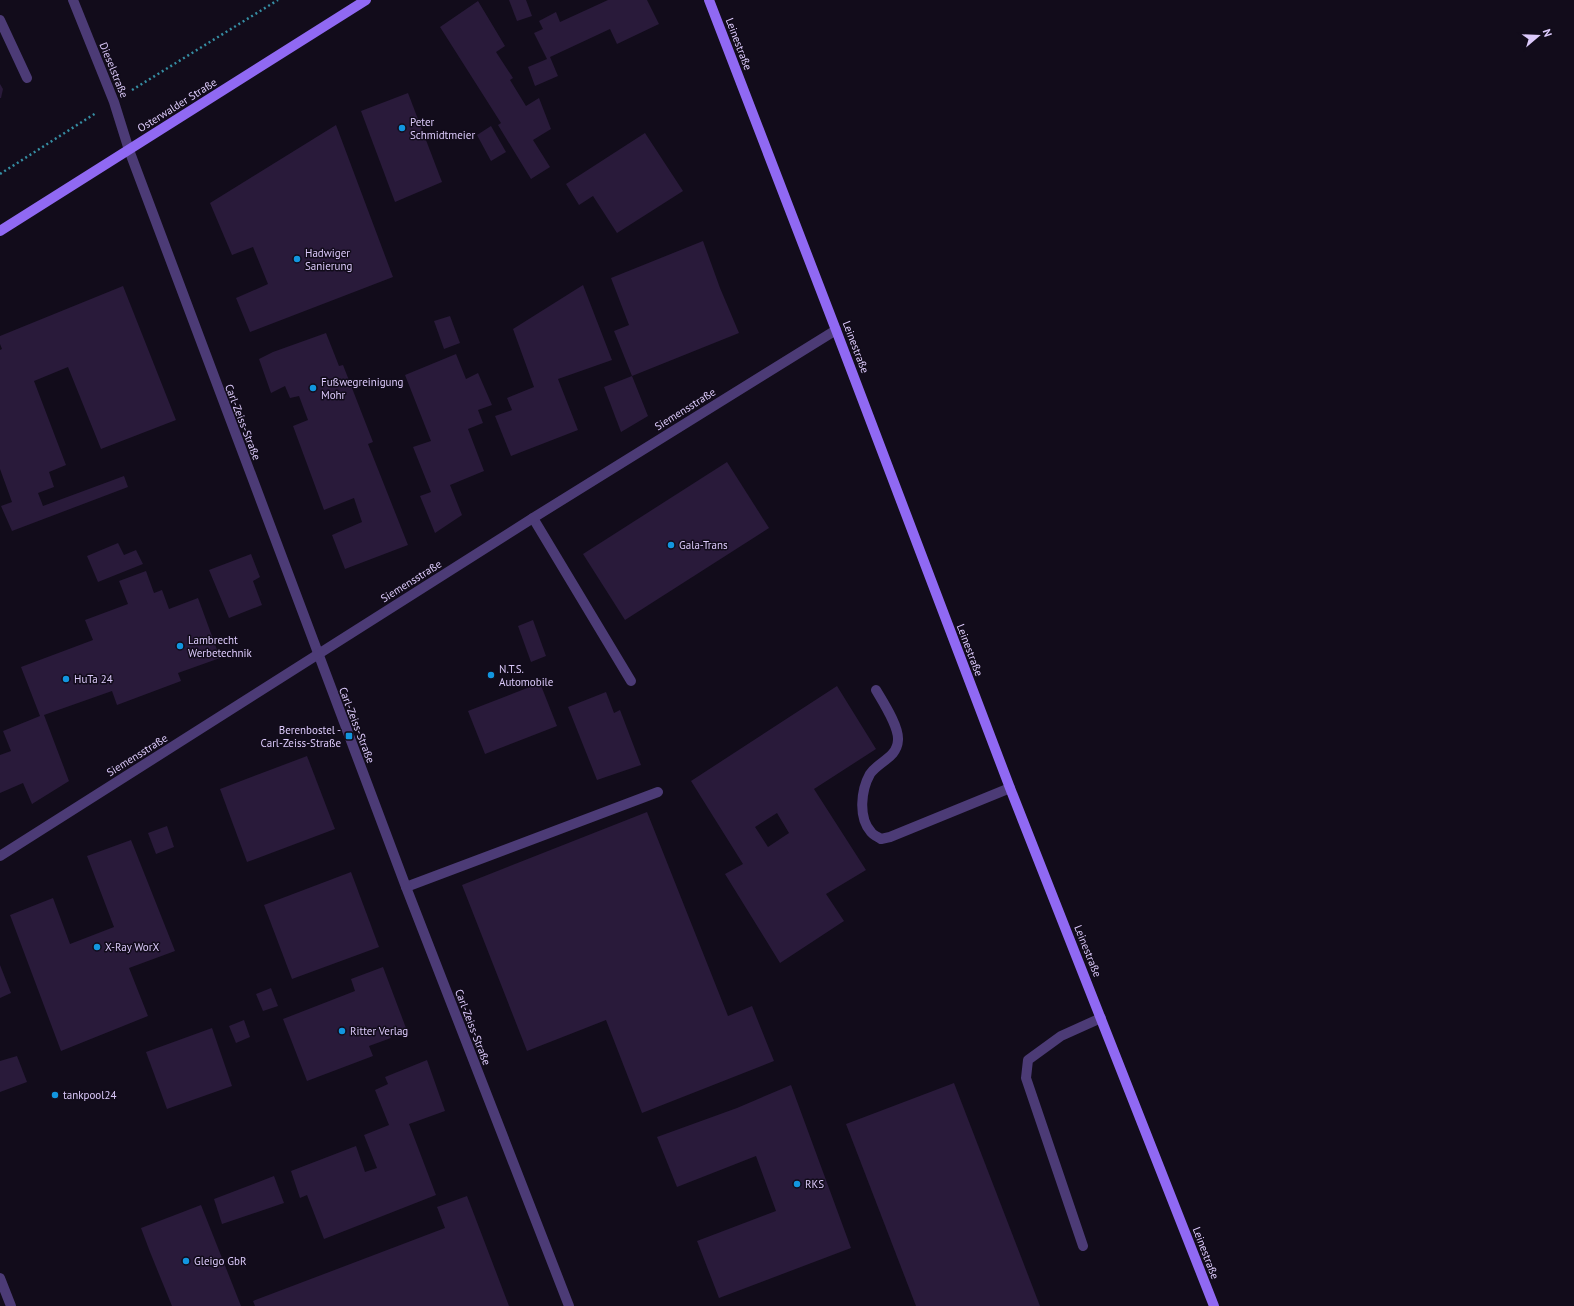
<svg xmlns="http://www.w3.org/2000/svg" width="1574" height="1306" font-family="'PT Sans',sans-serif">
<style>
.building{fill:#291a3a;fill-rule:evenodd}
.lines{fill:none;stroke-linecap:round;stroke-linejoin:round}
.path{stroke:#368ea3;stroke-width:2.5;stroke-dasharray:2 3;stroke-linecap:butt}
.lane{stroke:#4c3b76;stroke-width:10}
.street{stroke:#4c3b76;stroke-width:10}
.secondary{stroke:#9069f3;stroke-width:10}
.poi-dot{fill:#1296df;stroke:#120c1b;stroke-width:1.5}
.labels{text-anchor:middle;stroke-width:3;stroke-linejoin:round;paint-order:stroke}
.street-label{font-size:11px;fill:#dccafb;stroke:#120c1b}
.poi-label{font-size:11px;fill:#dccafb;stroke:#120c1b;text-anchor:start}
</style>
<rect width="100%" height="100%" fill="#120c1b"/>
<g class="building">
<path d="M509 0H526L532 16 517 21Z"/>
<path d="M608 0H647L659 24 617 44 610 29 550 57 558 76 535 86 528 67 547 59 534 33 543 29 539 21 556 12 560 22Z"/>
<path d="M478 1 505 46 496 52 513 78 510 80 526 106 539 98 551 129 533 140 550 167 531 179 498 125 501 123 440 27Z"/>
<path d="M0 84 3 89 1 98H0Z"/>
<path d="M408 93 442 182 395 202 361 111Z"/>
<path d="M336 125 393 277 250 332 236 298 268 284 253 247 232 255 210 203Z"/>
<path d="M491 126 506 152 491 161 477 135Z"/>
<path d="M645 133 683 191 617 233 593 196 579 205 566 184Z"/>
<path d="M703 241 720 288 739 333 632 376 614 331 629 325 611 278Z"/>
<path d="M583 285 612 360 558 379 578 430 511 456 495 416 512 410 507 398 534 387 513 329Z"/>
<path d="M123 286 176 420 101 449 68 367 34 381 66 465 49 472 54 487 38 493 43 506 124 476 128 487 12 531 1 506 12 502 0 469V350L2 349 0 344V336Z"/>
<path d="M450 316 460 343 444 349 434 321Z"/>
<path d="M326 333 339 366 343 365 373 442 368 444 408 545 345 569 332 535 362 522 354 498 324 510 293 426 308 420 299 396 290 398 285 386 271 393 259 359 273 352Z"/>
<path d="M456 354 466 379 478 373 492 405 478 410 483 423 468 429 484 471 450 485 462 515 435 533 420 496 431 492 413 447 431 441 405 375Z"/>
<path d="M632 376 648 416 621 432 604 387Z"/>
<path d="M727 462 769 528 625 620 583 554Z"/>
<path d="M118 543 124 555 136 550 143 564 98 582 87 556Z"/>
<path d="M251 554 260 577 253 581 262 605 229 618 209 570Z"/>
<path d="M146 571 154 593 162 590 169 609 198 598 220 658 178 673 181 681 117 705 112 691 44 715 69 781 32 804 23 783 0 793V755L11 751 3 731 40 716 21 667 93 640 85 620 128 604 119 581Z"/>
<path d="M533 620 546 656 531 662 518 626Z"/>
<path d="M540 683 557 726 485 754 468 711Z"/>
<path d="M837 686 876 749 814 789 866 870 826 894 844 921 780 963 725 874 743 864 691 781ZM777 813 789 833 768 847 755 827Z"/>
<path d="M606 692 614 713 620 710 641 765 597 780 568 707Z"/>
<path d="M307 756 335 829 247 862 220 789Z"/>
<path d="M647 812 728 1016 752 1006 774 1061 642 1113 606 1020 527 1051 462 885Z"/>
<path d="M167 826 174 847 156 854 148 833Z"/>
<path d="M131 840 175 951 129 968 148 1016 61 1051 10 915 53 898 70 944 114 927 87 856Z"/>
<path d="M351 872 379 947 292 979 264 905Z"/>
<path d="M0 965 11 993 0 998Z"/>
<path d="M383 967 406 1028 389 1034 391 1038 369 1046 373 1056 307 1081 283 1019 355 991 351 979Z"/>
<path d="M271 988 278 1006 263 1011 256 994Z"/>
<path d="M244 1020 250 1037 236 1043 229 1026Z"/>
<path d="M212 1028 232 1086 167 1109 146 1052Z"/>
<path d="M17 1056 27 1082 0 1092V1061Z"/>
<path d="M427 1060 445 1111 409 1124 436 1195 324 1239 307 1195 300 1198 291 1171 356 1146 365 1172 377 1168 364 1135 389 1125 375 1090 388 1084 385 1077Z"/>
<path d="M954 1083 1040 1306H916L846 1124Z"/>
<path d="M791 1085 851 1248 719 1298 697 1241 776 1211 756 1156 677 1187 657 1137 737 1108Z"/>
<path d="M274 1176 284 1203 222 1224 214 1199Z"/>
<path d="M467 1196 509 1306H255L253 1301 445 1228 437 1207Z"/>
<path d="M201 1205 241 1306H172L150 1252 141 1228Z"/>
</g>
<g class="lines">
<g class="path">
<path d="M132 90 278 0"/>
<path d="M0 174 96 113"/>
</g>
<g class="lane">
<path d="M0 20 27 78"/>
<path d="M533 518 631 681"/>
<path d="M876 690C883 702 899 726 898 740 897 758 879 761 870 774 861 790 858 818 871 832 873 835 878 837 881 839L890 837 1010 788"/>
<path d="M406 887 658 792"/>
<path d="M1083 1246 1026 1078 1028 1060 1061 1036 1101 1018"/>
</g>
<g class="street">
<path d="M73 0 114 102 129 150 406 887 569 1306"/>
<path d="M0 856 533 518 836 330"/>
<path d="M0 1278 11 1306"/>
</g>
<g class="secondary">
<path d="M709 0 836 330 1010 788 1214 1306"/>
<path d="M0 231 366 0"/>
</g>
</g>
<g class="poi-dot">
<circle cx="402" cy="128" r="4"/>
<circle cx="297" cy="259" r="4"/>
<circle cx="313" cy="388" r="4"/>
<circle cx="671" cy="545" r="4"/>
<circle cx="180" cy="646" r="4"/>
<circle cx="491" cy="675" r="4"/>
<circle cx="66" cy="679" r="4"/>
<rect x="345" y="732" width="8" height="8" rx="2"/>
<circle cx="97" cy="947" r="4"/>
<circle cx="342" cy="1031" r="4"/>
<circle cx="55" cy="1095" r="4"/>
<circle cx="797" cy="1184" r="4"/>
<circle cx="186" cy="1261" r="4"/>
</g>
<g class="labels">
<g class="street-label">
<text transform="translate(739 44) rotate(69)" y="4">Leinestraße</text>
<text transform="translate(114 70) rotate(68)" y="4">Dieselstraße</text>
<text transform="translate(177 105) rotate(-32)" y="4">Osterwalder Straße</text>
<text transform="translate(856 347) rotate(69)" y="4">Leinestraße</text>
<text transform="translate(685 409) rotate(-32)" y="4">Siemensstraße</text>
<text transform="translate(243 422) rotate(69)" y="4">Carl-Zeiss-Straße</text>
<text transform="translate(411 581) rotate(-32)" y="4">Siemensstraße</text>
<text transform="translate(970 650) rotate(69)" y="4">Leinestraße</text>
<text transform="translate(357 725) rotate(69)" y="4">Carl-Zeiss-Straße</text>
<text transform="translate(137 755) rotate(-32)" y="4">Siemensstraße</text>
<text transform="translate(1088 951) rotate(68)" y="4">Leinestraße</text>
<text transform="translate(473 1027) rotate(69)" y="4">Carl-Zeiss-Straße</text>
<text transform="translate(1206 1253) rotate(69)" y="4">Leinestraße</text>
</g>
<g class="poi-label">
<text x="410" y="126">Peter<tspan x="410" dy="13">Schmidtmeier</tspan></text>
<text x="305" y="257">Hadwiger<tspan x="305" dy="13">Sanierung</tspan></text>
<text x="321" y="386">Fußwegreinigung<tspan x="321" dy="13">Mohr</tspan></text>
<text x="679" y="549">Gala-Trans</text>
<text x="188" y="644">Lambrecht<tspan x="188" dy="13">Werbetechnik</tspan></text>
<text x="499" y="673">N.T.S.<tspan x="499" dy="13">Automobile</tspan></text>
<text x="74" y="683">HuTa 24</text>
<text x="341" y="734" text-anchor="end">Berenbostel -<tspan x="341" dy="13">Carl-Zeiss-Straße</tspan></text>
<text x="105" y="951">X-Ray WorX</text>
<text x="350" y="1035">Ritter Verlag</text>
<text x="63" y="1099">tankpool24</text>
<text x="805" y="1188">RKS</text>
<text x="194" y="1265">Gleigo GbR</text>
</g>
</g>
<g transform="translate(1538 36) rotate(71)" stroke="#120c1b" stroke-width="3" paint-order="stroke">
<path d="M0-3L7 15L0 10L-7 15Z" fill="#dccafb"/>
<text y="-6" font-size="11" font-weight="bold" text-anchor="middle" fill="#dccafb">N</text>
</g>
</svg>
